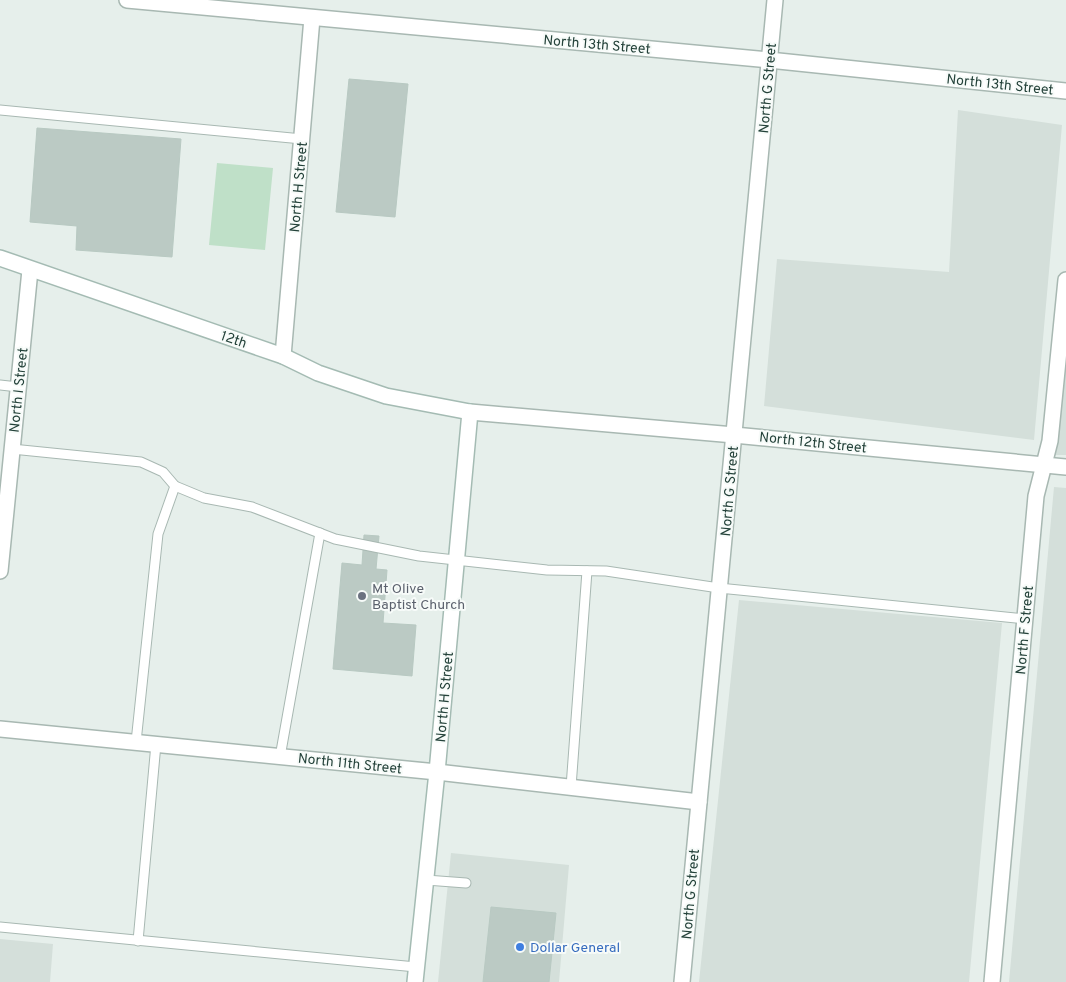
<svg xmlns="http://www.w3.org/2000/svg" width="1066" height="982" font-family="Overpass,sans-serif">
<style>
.built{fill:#d4dfda}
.green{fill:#bfe0c8}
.building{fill:#bbcac4;stroke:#b8c9c2}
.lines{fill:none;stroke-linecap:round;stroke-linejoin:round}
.lane-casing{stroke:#a8b8b2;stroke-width:11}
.street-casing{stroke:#a8b8b2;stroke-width:18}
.secondary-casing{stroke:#a4bbb3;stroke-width:18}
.lane{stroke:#fff;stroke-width:9}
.street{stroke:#fff;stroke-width:15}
.secondary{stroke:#fff;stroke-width:15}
.worship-dot{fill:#6b7280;stroke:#f7fbf9;stroke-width:2}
.shop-dot{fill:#3f7fe0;stroke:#f7fbf9;stroke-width:2}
.labels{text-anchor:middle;stroke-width:4;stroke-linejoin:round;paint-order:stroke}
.street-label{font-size:14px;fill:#24423a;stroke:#f7fbf9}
.worship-label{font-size:14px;fill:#5b616d;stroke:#f7fbf9;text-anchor:start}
.shop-label{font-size:14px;fill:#366cbe;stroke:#f7fbf9;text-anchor:start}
</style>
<rect width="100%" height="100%" fill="#e6efeb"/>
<g class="built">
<path d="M958 110 1062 125 1034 440 764 406 777 259 949 272Z"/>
<path d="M1066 335V455H1055Z"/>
<path d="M1054 487 1066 488V982H1009Z"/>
<path d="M739 600 1002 623 969 982H699Z"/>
<path d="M451 853 569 865 559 982H438Z"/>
<path d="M0 939 53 944 50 982H0Z"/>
</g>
<path class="green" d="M217 163 273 168 265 250 209 245Z"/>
<g class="building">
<path d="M349 79 408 84 395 217 336 212Z"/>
<path d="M37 128 181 139 172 257 76 250 77 226 30 222Z"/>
<path d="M364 535 379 536 376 569 387 570 383 623 416 625 412 676 333 669 342 563 362 565Z"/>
<path d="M491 907 556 913 549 982H483Z"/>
</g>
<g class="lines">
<g class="lane-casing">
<g id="lane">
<path d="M0 110 302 139"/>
<path d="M0 385 18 387"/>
<path d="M12 449 141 462 163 472 175 486 204 498 252 507 335 539 419 556 547 570 606 571 719 588 1025 619"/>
<path d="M136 742 158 534 175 486"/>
<path d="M280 757 320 533"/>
<path d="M571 787 587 571"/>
<path d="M426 880 466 883"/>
<path d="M0 927 416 967"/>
<path d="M138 941 156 744"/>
</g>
</g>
<g class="street-casing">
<g id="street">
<path d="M127 0 769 60 1066 91"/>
<path d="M283 356 312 18"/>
<path d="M470 412 734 435 1066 467"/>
<path d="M0 571 30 270"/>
<path d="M0 729 437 772 699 802"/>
<path d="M682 982 775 0"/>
<path d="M992 982 1036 496 1050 441 1066 280"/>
</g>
</g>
<g class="secondary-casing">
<path id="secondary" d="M0 258 283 356 318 373 386 396 470 412 437 772 415 982"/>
</g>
<use href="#lane" class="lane"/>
<use href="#street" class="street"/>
<use href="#secondary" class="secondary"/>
</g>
<circle class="worship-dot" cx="362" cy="596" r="5"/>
<circle class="shop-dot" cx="520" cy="947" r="5"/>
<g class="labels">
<g class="street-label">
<text transform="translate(597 44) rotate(5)" y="5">North 13th Street</text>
<text transform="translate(1000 84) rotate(6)" y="5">North 13th Street</text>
<text transform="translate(767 88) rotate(-85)" y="5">North G Street</text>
<text transform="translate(298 187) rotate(-85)" y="5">North H Street</text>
<text transform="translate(234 339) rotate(19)" y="5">12th</text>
<text transform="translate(18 390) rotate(-84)" y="5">North I Street</text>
<text transform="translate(813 442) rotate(6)" y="5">North 12th Street</text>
<text transform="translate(729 491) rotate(-85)" y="5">North G Street</text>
<text transform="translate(1024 630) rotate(-85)" y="5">North F Street</text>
<text transform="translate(444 697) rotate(-85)" y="5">North H Street</text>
<text transform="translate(350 763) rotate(6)" y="5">North 11th Street</text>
<text transform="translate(690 894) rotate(-85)" y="5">North G Street</text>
</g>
<g class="worship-label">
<text x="372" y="593">Mt Olive<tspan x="372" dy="16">Baptist Church</tspan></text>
</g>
<g class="shop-label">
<text x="530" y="952">Dollar General</text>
</g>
</g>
</svg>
